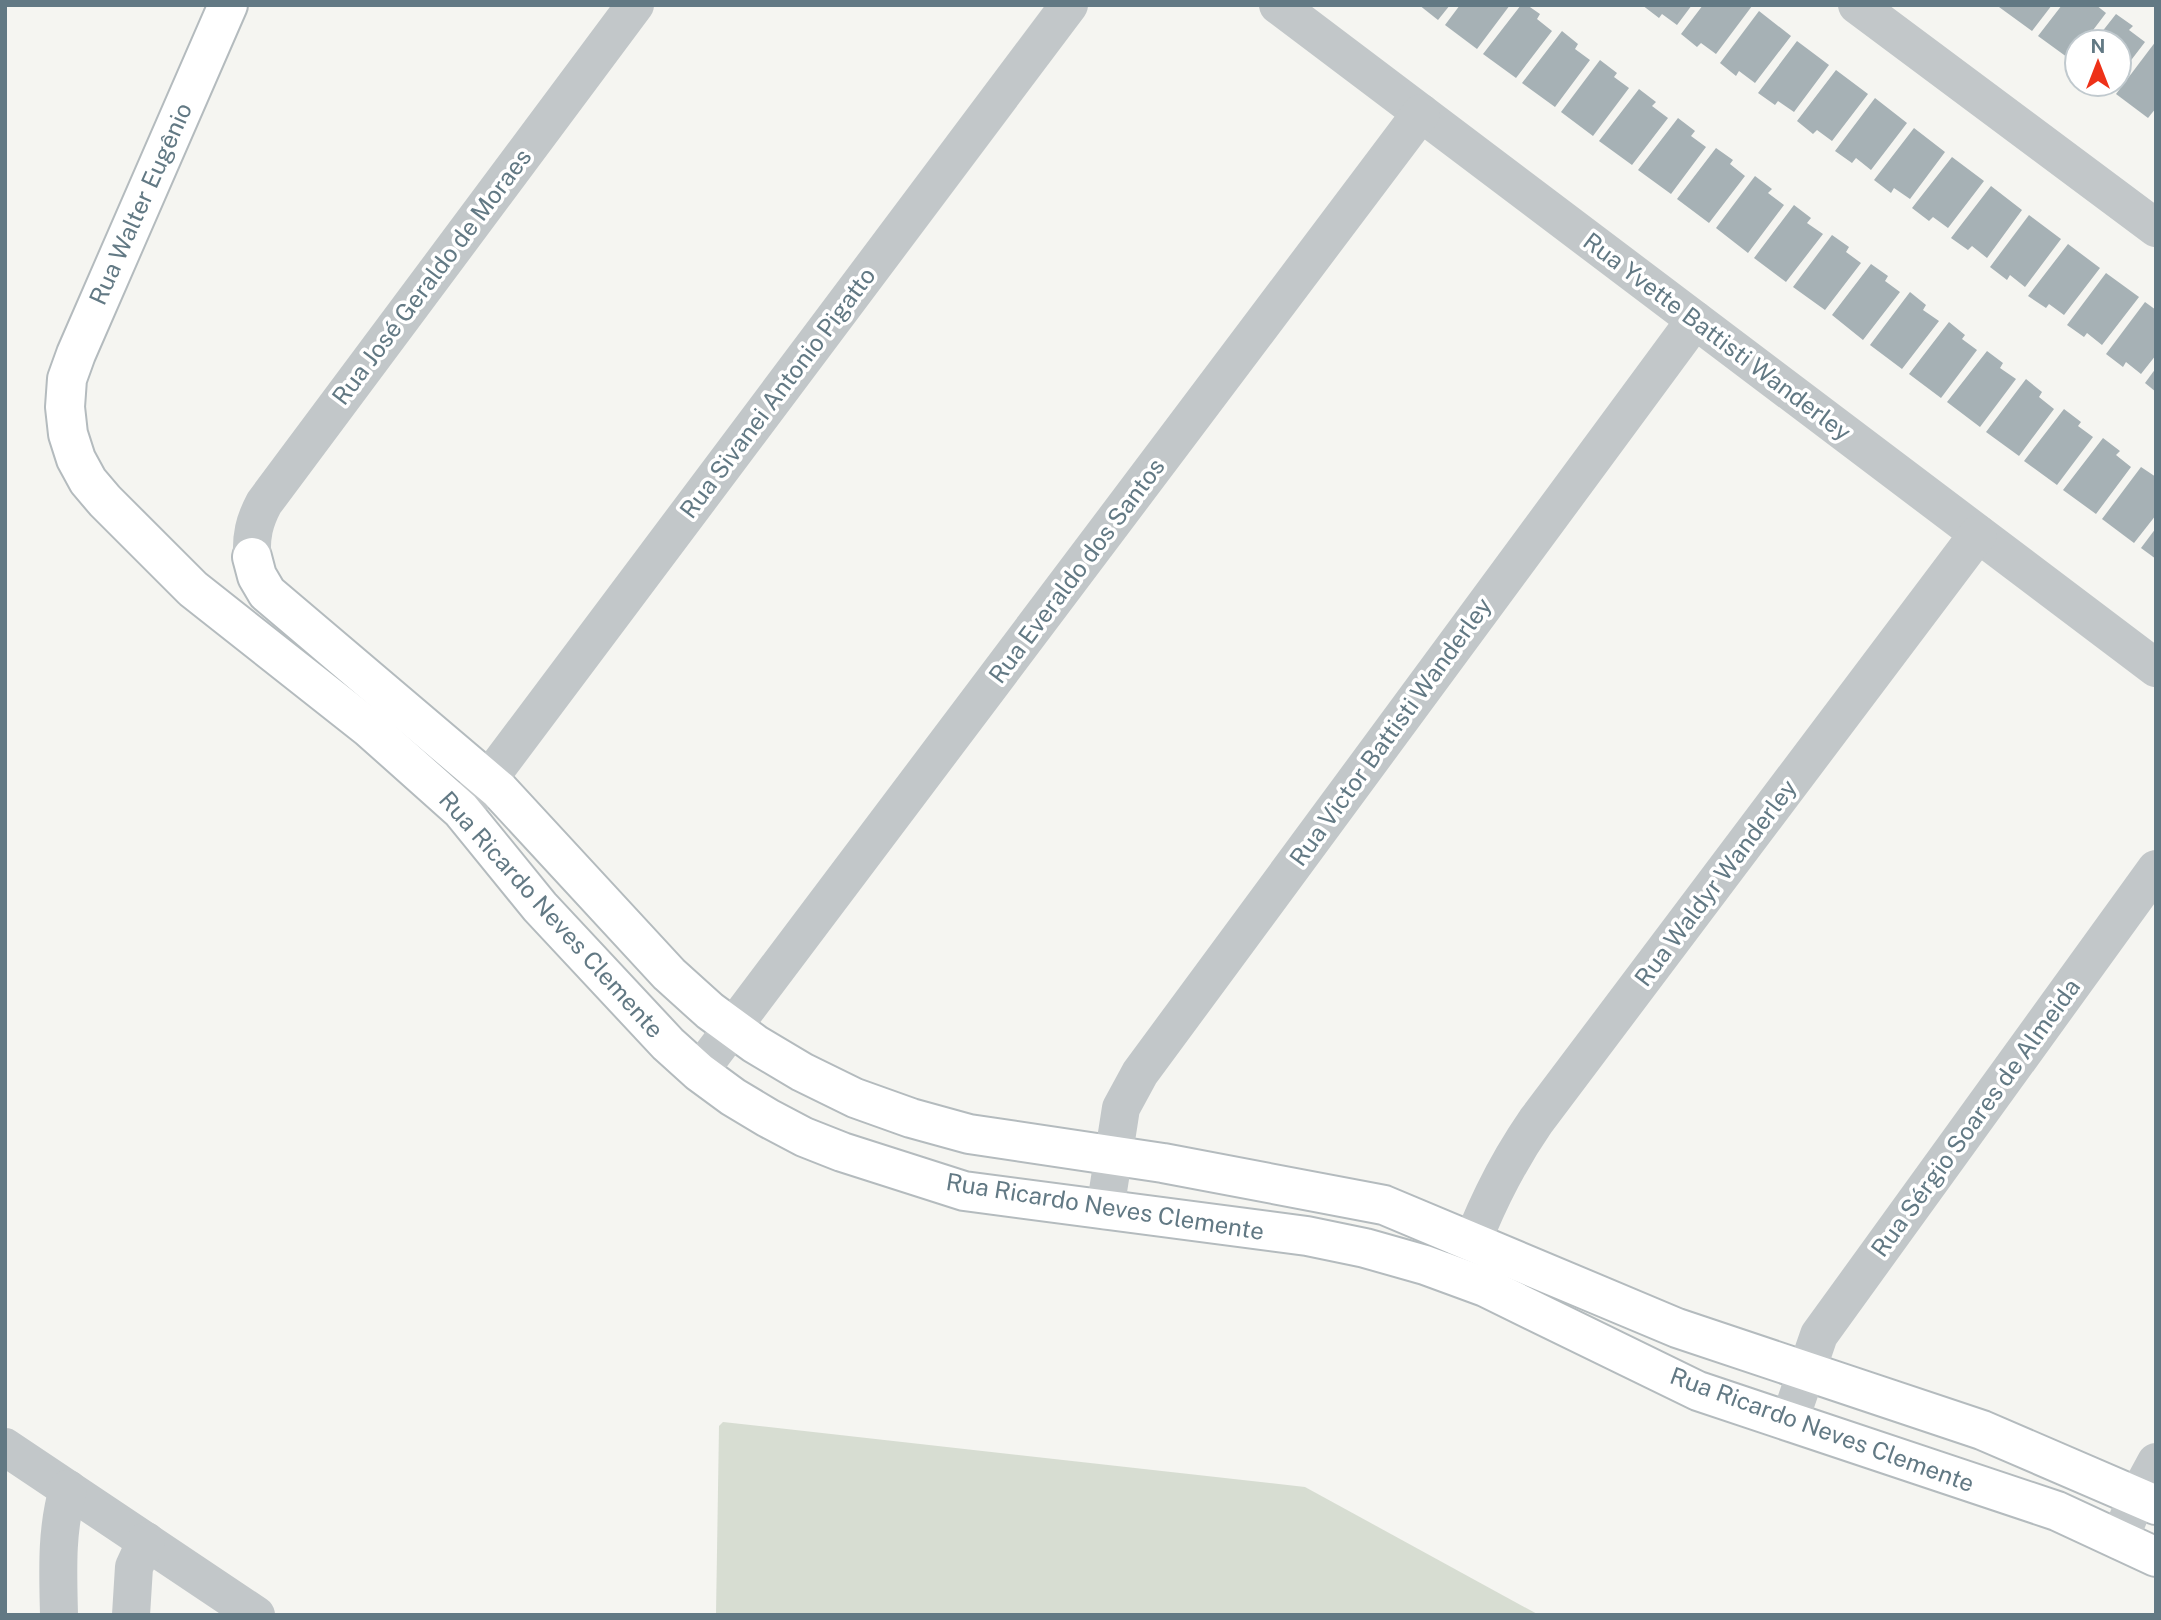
<svg xmlns="http://www.w3.org/2000/svg" width="2161" height="1620" font-family="'Public Sans',sans-serif">
<style>
.green{fill:#d7ddd2}
.building{fill:#a6b1b5}
.lines{fill:none;stroke-linecap:round;stroke-linejoin:round}
.secondary-casing{stroke:#b4bbbe;stroke-width:42}
.street{stroke:#c2c7c9;stroke-width:38}
.secondary{stroke:#fff;stroke-width:38}
.labels{text-anchor:middle;stroke-width:7;stroke-linejoin:round;paint-order:stroke}
.street-label{font-size:24px;fill:#627984;stroke:#fff}
</style>
<rect width="100%" height="100%" fill="#f5f5f1"/>
<path class="green" d="M723 1422 1305 1487 1539 1615H716L719 1426Z"/>
<g class="building">
<path d="M1419 5H1450L1438 20Z"/>
<path d="M1460 5H1510L1477 49 1445 25Z"/>
<path d="M1521 5H1527L1540 14 1537 19 1552 31 1516 78 1483 54Z"/>
<path d="M1642 5H1692L1677 25 1662 14 1659 18Z"/>
<path d="M1703 5 1752 6 1716 54 1701 43 1697 47 1681 34Z"/>
<path d="M2001 5H2052L2032 31 1999 7Z"/>
<path d="M2062 5H2096L2106 13 2084 42H2077V52L2071 60 2038 36Z"/>
<path d="M1759 11 1791 36 1755 83 1739 71 1736 76 1720 63Z"/>
<path d="M2116 14 2133 26 2129 30 2145 42 2119 76V42H2094Z"/>
<path d="M1562 31 1578 44 1575 49 1590 60 1555 107 1522 83Z"/>
<path d="M1797 41 1829 65 1794 112 1778 101 1775 105 1758 93Z"/>
<path d="M2156 41V108L2148 118 2116 94Z"/>
<path d="M1600 60 1617 73 1614 77 1629 88 1593 136 1561 112Z"/>
<path d="M1836 70 1868 94 1832 141 1817 130 1813 134 1797 121Z"/>
<path d="M1639 89 1656 102 1652 106 1668 118 1632 165 1599 141Z"/>
<path d="M1875 98 1907 123 1871 170 1856 158 1852 163 1835 151Z"/>
<path d="M1678 118 1695 131 1691 136 1706 147 1671 194 1638 170Z"/>
<path d="M1914 128 1945 152 1910 199 1894 188 1891 193 1874 180Z"/>
<path d="M1716 148 1733 160 1730 164 1745 176 1709 223 1677 199Z"/>
<path d="M1952 157 1984 181 1948 228 1933 217 1929 221 1912 208Z"/>
<path d="M1755 176 1772 189 1768 193 1784 205 1748 253 1716 228Z"/>
<path d="M1991 186 2022 210 1987 258 1972 246 1968 250 1951 238Z"/>
<path d="M1794 205 1811 218 1807 223 1823 234 1786 282 1754 258Z"/>
<path d="M2029 215 2061 239 2025 287 2010 275 2007 280 1990 267Z"/>
<path d="M1832 235 1849 247 1846 252 1861 263 1825 310 1793 287Z"/>
<path d="M2068 244 2100 268 2064 315 2049 304 2046 308 2028 296Z"/>
<path d="M1871 264 1888 276 1885 281 1900 292 1863 340 1832 315Z"/>
<path d="M2106 273 2139 297 2102 345 2087 333 2084 337 2067 325Z"/>
<path d="M1910 292 1926 305 1923 310 1939 321 1902 369 1870 345Z"/>
<path d="M2145 302 2156 310V355L2141 374 2126 362 2123 367 2106 354Z"/>
<path d="M1949 322 1965 335 1962 339 1977 350 1941 398 1909 374Z"/>
<path d="M1987 351 2003 363 2000 368 2016 379 1980 427 1947 402Z"/>
<path d="M2156 368V392L2145 383Z"/>
<path d="M2026 379 2042 392 2039 397 2054 409 2019 456 1986 432Z"/>
<path d="M2064 409 2081 422 2078 426 2093 437 2057 485 2024 461Z"/>
<path d="M2103 438 2120 451 2116 455 2131 467 2096 514 2063 490Z"/>
<path d="M2141 467 2156 477V515L2134 543 2102 519Z"/>
<path d="M2156 528V559L2141 548Z"/>
</g>
<g class="lines">
<g class="secondary-casing">
<g id="secondary">
<path d="M228 5 76 354 67 379 65 407 68 434 76 459 88 481 105 501 193 589 369 728 461 810 540 907 668 1044 699 1072 733 1097 768 1118 804 1137 842 1152 964 1191 1307 1236 1365 1248 1425 1265 1485 1287 1698 1391 2057 1511 2156 1557"/>
<path d="M252 557 257 576 267 593 499 790 669 974 710 1011 755 1044 802 1072 855 1098 911 1118 969 1134 1163 1163 1384 1205 1677 1328 1982 1430 2156 1505"/>
</g>
</g>
<g class="street">
<path d="M1278 5 2156 668"/>
<path d="M1857 5 2156 228"/>
<path d="M252 557C251 536 254 522 264 503L635 5"/>
<path d="M465 805 488 780 1069 5"/>
<path d="M699 1072 1421 113"/>
<path d="M1105 1210 1121 1108 1140 1073 1695 320"/>
<path d="M1461 1272C1481 1216 1503 1169 1536 1121L1978 534"/>
<path d="M1789 1422 1819 1335 2156 869"/>
<path d="M5 1447 256 1615"/>
<path d="M2119 1540 2137 1497 2156 1462"/>
<path d="M59 1615C58 1571 56 1531 68 1489"/>
<path d="M131 1615 134 1567 146 1541"/>
</g>
<use href="#secondary" class="secondary"/>
</g>
<g class="labels">
<g class="street-label">
<text transform="translate(141 204) rotate(-66)" y="8">Rua Walter Eugênio</text>
<text transform="translate(432 277) rotate(-53)" y="8">Rua José Geraldo de Moraes</text>
<text transform="translate(1717 337) rotate(37)" y="8">Rua Yvette Battisti Wanderley</text>
<text transform="translate(778 393) rotate(-53)" y="8">Rua Sivanei Antonio Pigatto</text>
<text transform="translate(1077 571) rotate(-53)" y="8">Rua Everaldo dos Santos</text>
<text transform="translate(1391 732) rotate(-54)" y="8">Rua Victor Battisti Wanderley</text>
<text transform="translate(1716 883) rotate(-53)" y="8">Rua Waldyr Wanderley</text>
<text transform="translate(551 915) rotate(48)" y="8">Rua Ricardo Neves Clemente</text>
<text transform="translate(1976 1118) rotate(-54)" y="8">Rua Sérgio Soares de Almeida</text>
<text transform="translate(1105 1207) rotate(9)" y="8">Rua Ricardo Neves Clemente</text>
<text transform="translate(1822 1430) rotate(20)" y="8">Rua Ricardo Neves Clemente</text>
</g>
</g>
<rect width="2161" height="1620" fill="none" stroke="#627984" stroke-width="14"/>
<g transform="translate(2098 63)"><circle r="33" fill="#ffffff" stroke="#c0c9ce" stroke-width="2"/>
<path d="M0-5L12 26L0 18L-12 26Z" fill="#ee3118"/>
<text y="-10" font-size="19" font-weight="bold" text-anchor="middle" fill="#627984">N</text>
</g>
</svg>
